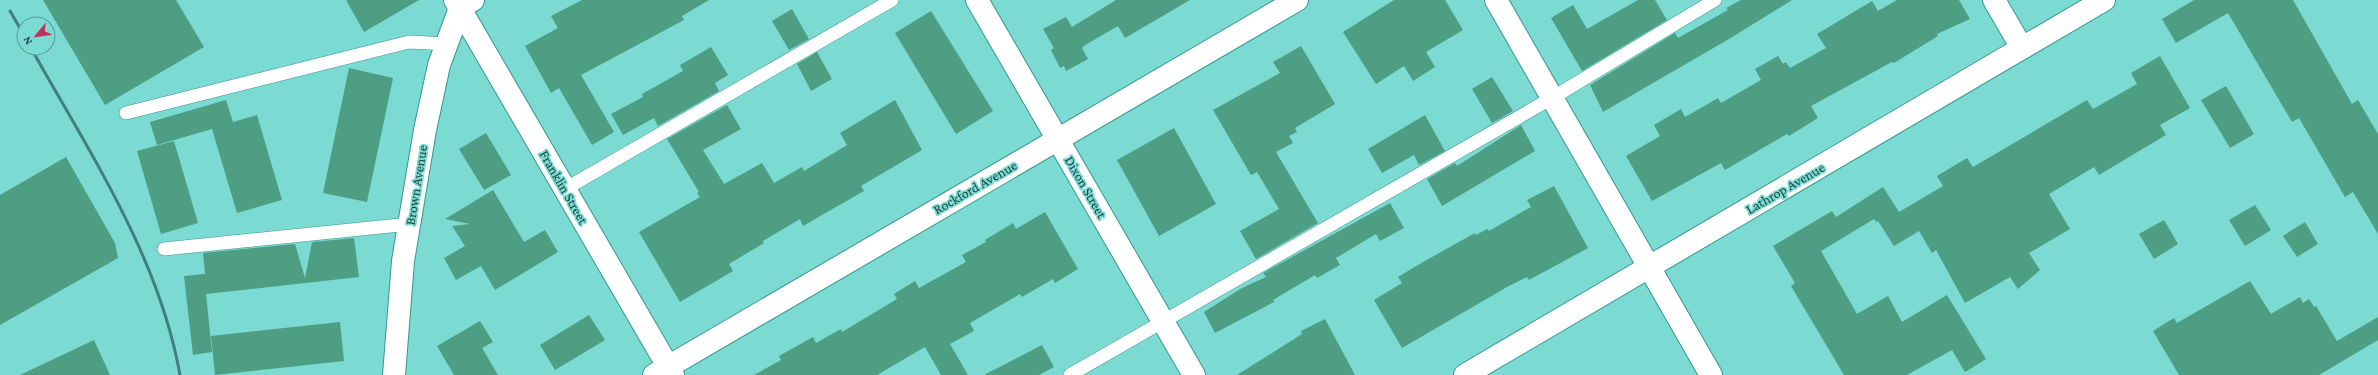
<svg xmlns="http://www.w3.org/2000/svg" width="2378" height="375" font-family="'Crimson Pro',serif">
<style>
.building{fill:#4d9e82}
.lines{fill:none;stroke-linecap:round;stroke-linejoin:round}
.service-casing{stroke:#359891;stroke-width:14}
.minor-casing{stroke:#359891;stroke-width:24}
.tertiary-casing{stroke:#359891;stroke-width:24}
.service{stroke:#fff;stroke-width:13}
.minor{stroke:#fff;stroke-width:22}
.tertiary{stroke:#fff;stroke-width:22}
.rail{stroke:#417f7a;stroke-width:3}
.labels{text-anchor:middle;stroke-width:3.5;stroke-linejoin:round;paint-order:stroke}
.street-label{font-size:14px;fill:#1d4542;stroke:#7bdad2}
</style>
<rect width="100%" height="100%" fill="#7bdad2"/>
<g class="building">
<path d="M43 0H176L204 47 105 105Z"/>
<path d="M346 0H419L364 32Z"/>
<path d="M582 0H709L682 16 684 20 581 75 614 132 592 145 559 88 551 93 525 46 558 28 551 16Z"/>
<path d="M1116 0H1190L1125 38 1118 26 1085 45 1082 48 1088 59 1066 71 1064 66 1060 68 1051 50 1054 48 1043 29 1066 17 1072 27Z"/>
<path d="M1394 0H1445L1463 30 1426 52 1435 67 1413 81 1404 66 1376 84 1343 32Z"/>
<path d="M1638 0H1655L1667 20 1582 71 1551 18 1573 5 1587 29Z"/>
<path d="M1741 0H1792L1729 39 1603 112 1590 85 1675 33 1678 38 1728 10 1726 8Z"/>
<path d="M1897 0H1959L1970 19 1937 34 1938 36 1894 63 1892 62 1811 106 1818 118 1789 136 1787 134 1725 170 1721 163 1652 201 1626 156 1660 136 1654 125 1681 109 1685 117 1718 98 1721 103 1761 80 1755 69 1778 56 1783 64 1786 62 1790 68 1826 48 1817 34 1872 1 1878 11Z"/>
<path d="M2194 0H2293L2352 104 2358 100 2378 134V234L2353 192 2345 197 2299 118 2292 122 2228 13 2176 43 2162 19Z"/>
<path d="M792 9 809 39 789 50 772 21Z"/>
<path d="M931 11 993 111 956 134 895 33Z"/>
<path d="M1301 46 1335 104 1295 128 1297 132 1289 136 1293 143 1276 152 1318 223 1256 259 1240 231 1279 209 1257 172 1251 175 1213 110 1280 73 1273 62Z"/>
<path d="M711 47 728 75 715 83 719 91 658 126 654 118 623 135 611 114 643 97 642 94 683 71 680 65Z"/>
<path d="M817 52 832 79 811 91 797 64Z"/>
<path d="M2160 56 2190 108 2160 125 2166 135 2099 175 2094 167 2049 194 2070 229 2029 253 2040 270 2018 289 2010 277 1965 303 1936 250 1932 253 1919 231 1894 246 1878 221 1876 222 1874 219 1821 251 1857 314 1888 296 1902 322 1947 295 1986 359 1965 372 1952 350 1907 375H1844L1791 286 1795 283 1773 246 1832 211 1836 217 1883 187 1899 212 1943 186 1937 176 1967 158 1973 167 2087 100 2093 109 2137 84 2131 73Z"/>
<path d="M349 68 393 78 367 202 323 193Z"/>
<path d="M1492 77 1513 111 1492 123 1472 89Z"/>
<path d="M2226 86 2254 134 2230 148 2201 100Z"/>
<path d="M226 100 233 122 257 115 282 200 237 213 212 129 157 145 150 122Z"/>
<path d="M895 100 922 150 861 186 864 191 803 226 800 219 763 241 764 243 729 264 733 271 680 302 639 232 700 197 697 193 699 192 667 139 727 105 741 129 703 150 724 184 762 163 774 183 802 167 804 171 847 145 840 133Z"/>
<path d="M1425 115 1445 151 1419 165 1414 155 1382 173 1368 149Z"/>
<path d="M1521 125 1535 151 1442 206 1427 179 1455 163 1457 166Z"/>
<path d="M1174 128 1216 204 1159 236 1117 160Z"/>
<path d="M486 133 511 175 484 190 459 149Z"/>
<path d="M174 141 198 223 161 234 137 151Z"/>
<path d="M66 157 115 243 118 258 0 325V195Z"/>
<path d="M1554 186 1588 248 1529 280 1527 277 1507 287 1402 348 1374 300 1402 283 1398 277 1423 262 1475 233 1476 235 1487 229 1489 231 1531 207 1527 200Z"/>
<path d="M493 190 524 242 545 230 558 252 495 290 481 266 456 280 444 258 465 246 452 226 470 224 445 219Z"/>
<path d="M1390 203 1404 228 1380 241 1376 234 1336 258 1340 265 1317 278 1315 275 1273 300 1274 302 1215 333 1204 312 1242 288 1266 277 1263 273Z"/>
<path d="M2255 205 2271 230 2245 246 2229 220Z"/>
<path d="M1045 212 1078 269 1055 283 1053 279 1022 297 1020 294 970 323 974 331 950 344 968 375H941L925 347 877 375H754L781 360 779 356 813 337 816 343 841 329 842 332 897 299 894 294 915 281 919 288 966 262 962 255 986 242 985 240 1013 223 1016 229Z"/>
<path d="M2164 220 2178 244 2154 259 2139 234Z"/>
<path d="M2305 222 2318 244 2297 257 2283 236Z"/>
<path d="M354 238 359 277 206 294 212 352 193 355 184 276 205 274 203 253 295 244 305 278 312 242Z"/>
<path d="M2250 281 2271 314 2300 297 2303 303 2309 299 2314 307 2316 306 2337 341 2378 317V340L2319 375H2179L2153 331 2174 318 2177 323Z"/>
<path d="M589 315 605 340 555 370 540 345Z"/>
<path d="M1325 319 1355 375H1237L1302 334 1301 331Z"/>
<path d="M480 321 493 342 482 348 498 375H454L437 346Z"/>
<path d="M340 322 344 361 215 375 211 336Z"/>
<path d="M94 340 110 375H20Z"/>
<path d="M1042 345 1054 367 1039 375H984Z"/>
</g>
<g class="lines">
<g class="service-casing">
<g id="service">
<path d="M126 113 409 42 448 44"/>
<path d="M565 189 892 0"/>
<path d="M164 249 410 224"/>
<path d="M1070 375 1552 98 1715 0"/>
</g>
</g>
<g class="minor-casing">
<g id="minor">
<path d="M455 0 673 375"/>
<path d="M977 0 1194 375"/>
<path d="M1994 0 2022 48"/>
<path d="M654 375 1297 0"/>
<path d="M1465 375 2104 0"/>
</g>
</g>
<g class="tertiary-casing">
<g id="tertiary">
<path d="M1496 0 1711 375"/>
<path d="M394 375 403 261 425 130 439 65 460 8 473 0"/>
</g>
</g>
<use href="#service" class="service"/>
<use href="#minor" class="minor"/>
<use href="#tertiary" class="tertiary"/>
<g class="rail">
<path d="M10 11 24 35"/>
<path d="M31 48C89 152 159 256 180 375"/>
</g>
</g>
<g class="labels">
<g class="street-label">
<text transform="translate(416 185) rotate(-81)" y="5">Brown Avenue</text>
<text transform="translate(564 187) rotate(60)" y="5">Franklin Street</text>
<text transform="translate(975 187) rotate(-30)" y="5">Rockford Avenue</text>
<text transform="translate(1086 187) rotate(60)" y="5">Dixon Street</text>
<text transform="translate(1785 188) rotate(-30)" y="5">Lathrop Avenue</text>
</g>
</g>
<g transform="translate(36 36) rotate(241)"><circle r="19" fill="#7bdad2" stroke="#559e98"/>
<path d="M0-3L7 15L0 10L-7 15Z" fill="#bf305a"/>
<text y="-6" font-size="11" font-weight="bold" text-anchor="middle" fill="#1d4542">N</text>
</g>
</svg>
